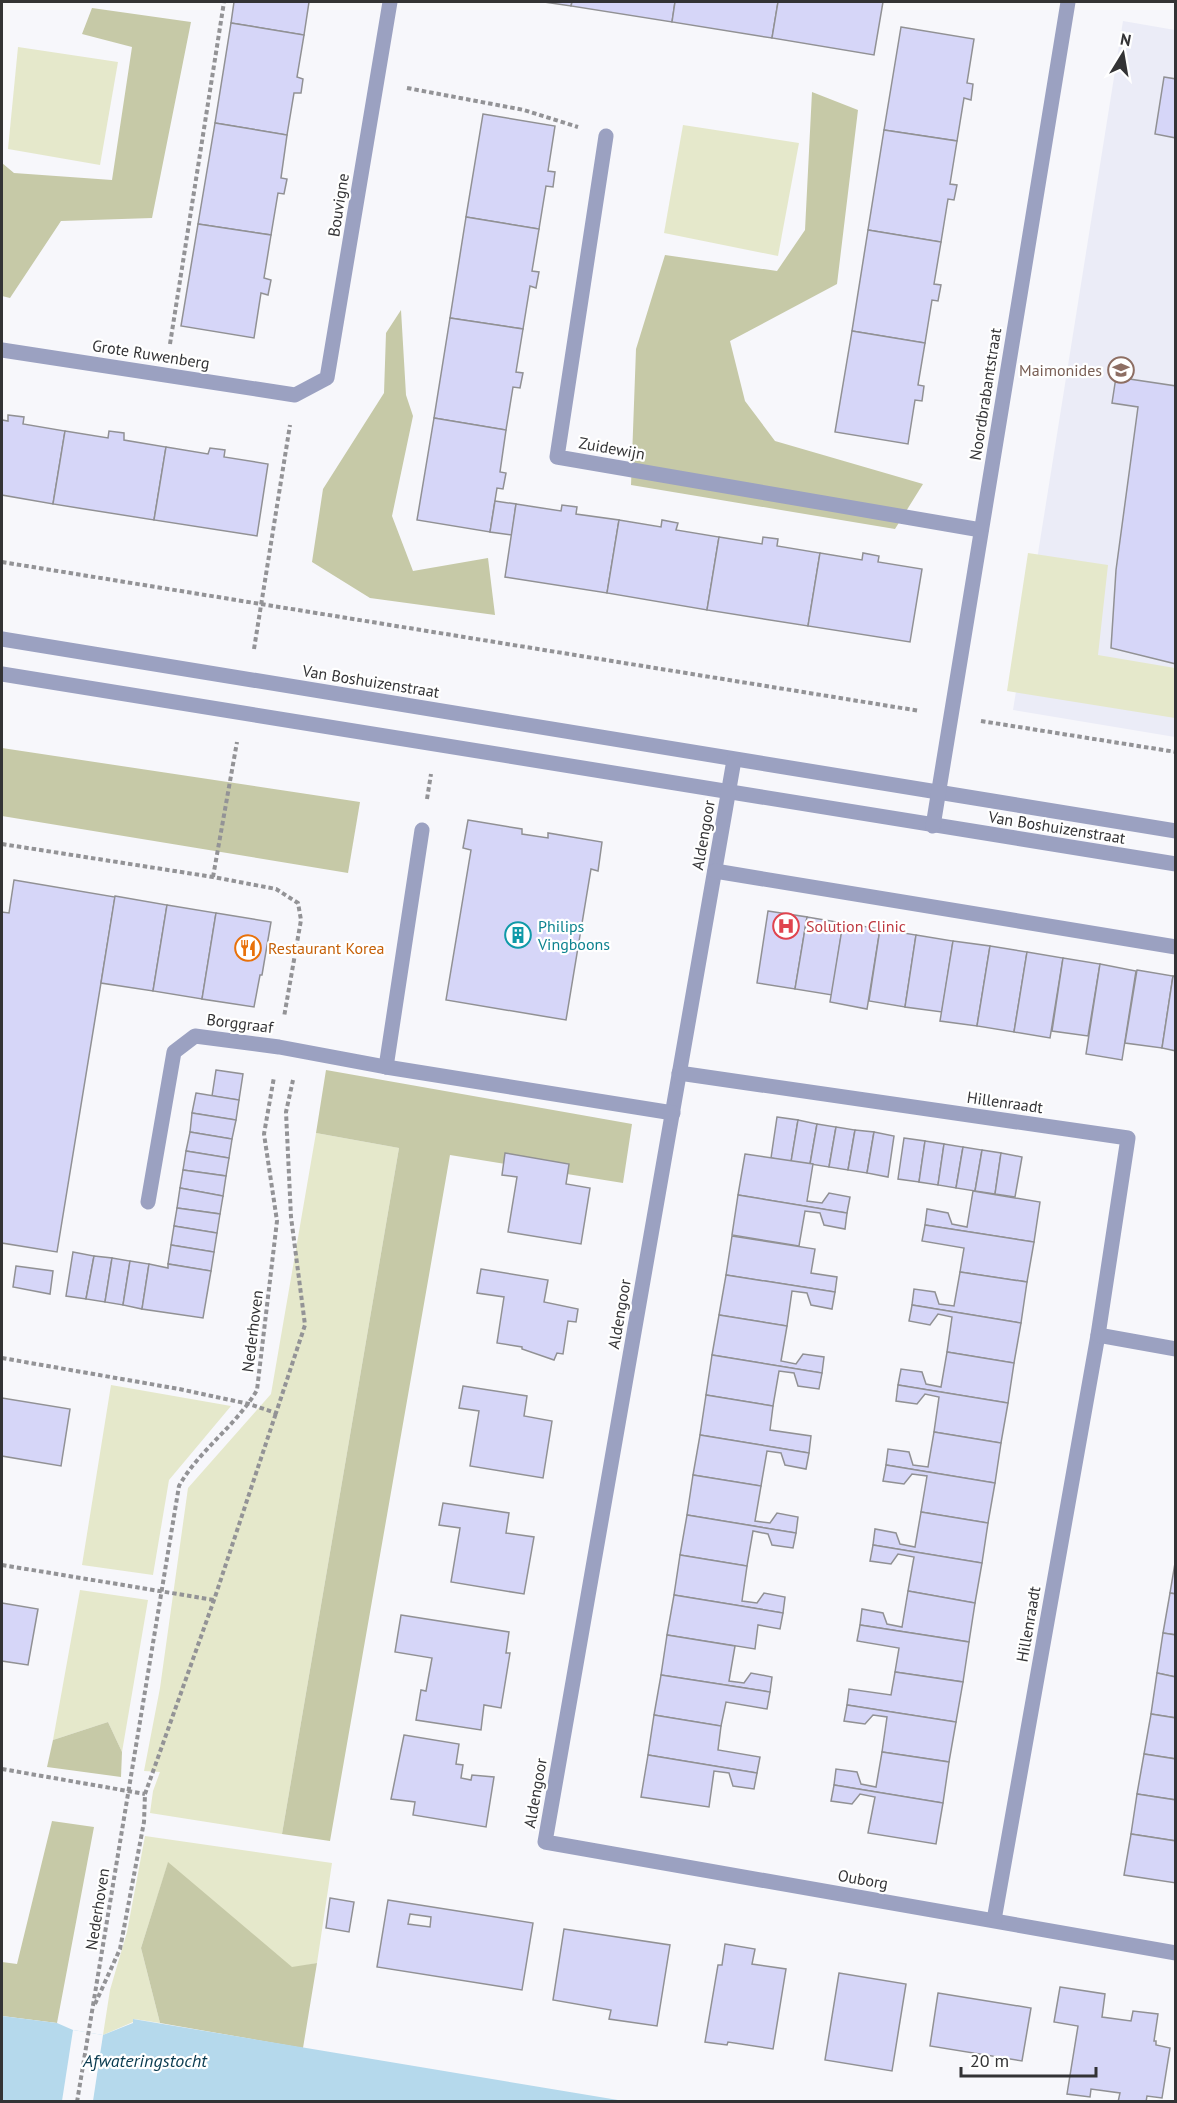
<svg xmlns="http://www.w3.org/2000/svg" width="1177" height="2103" font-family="'PT Sans',sans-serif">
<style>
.built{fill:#ebecf7}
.green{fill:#e5e8cb}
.forest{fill:#c6c9a7}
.water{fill:#b5d9ec}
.pier{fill:#f7f7fb}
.building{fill:#d6d6f8;stroke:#919194;stroke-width:1.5;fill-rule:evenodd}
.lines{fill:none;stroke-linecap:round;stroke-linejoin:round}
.path{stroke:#939396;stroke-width:4;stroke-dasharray:4.5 3;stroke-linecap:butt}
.minor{stroke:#9ba1c1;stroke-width:15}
.labels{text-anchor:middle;stroke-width:4.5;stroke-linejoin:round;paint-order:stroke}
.street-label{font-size:16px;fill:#333335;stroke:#fff}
.education-label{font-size:16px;fill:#785e54;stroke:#fff;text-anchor:end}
.culture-label{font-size:16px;fill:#0d838f;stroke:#fff;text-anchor:start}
.health-label{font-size:16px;fill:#be3a42;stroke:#fff;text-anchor:start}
.food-label{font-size:16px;fill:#c56008;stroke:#fff;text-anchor:start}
.water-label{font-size:18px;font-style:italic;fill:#093a4f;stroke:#fff}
</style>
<rect width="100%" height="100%" fill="#f7f7fb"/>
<path class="built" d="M1123 21 1175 30V737L1013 710Z"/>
<g class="green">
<path d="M18 47 118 62 100 165 8 149Z"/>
<path d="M683 125 799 143 778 256 664 233Z"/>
<path d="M1028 553 1108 565 1098 655 1175 668V718L1007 691Z"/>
<path d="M316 1133 399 1148 282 1834 150 1813 153 1791 160 1772 144 1771 160 1688 188 1488 271 1394Z"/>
<path d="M111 1385 231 1406 169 1480 153 1575 82 1565Z"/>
<path d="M80 1590 148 1600 122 1752 108 1722 53 1740Z"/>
<path d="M145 1836 332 1863 317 1963 292 1968 168 1863 141 1948 160 2023 134 2019 133 2022 103 2035 110 1990 127 1932Z"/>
</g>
<g class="forest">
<path d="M92 8 191 22 152 218 61 221 10 298 2 296V163L14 173 112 180 132 47 82 34Z"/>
<path d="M812 92 858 110 837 284 730 341 745 401 775 441 923 484 895 529 631 485 636 349 665 255 777 271 805 230Z"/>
<path d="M401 310 406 395 413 416 392 516 413 571 488 558 495 615 370 598 312 562 323 489 384 393 386 333Z"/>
<path d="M2 748 360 802 348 873 2 816Z"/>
<path d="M326 1070 632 1124 623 1183 450 1155 330 1841 282 1834 399 1148 316 1133Z"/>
<path d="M108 1722 122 1752 121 1777 47 1767 53 1740Z"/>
<path d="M52 1821 94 1827 57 2023 2 2016V1962L17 1964Z"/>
<path d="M168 1862 292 1967 317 1963 303 2048 160 2023 141 1948Z"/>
</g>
<path class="water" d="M2 2016 57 2023 73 2030 103 2035 133 2023V2019L624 2101 2 2102Z"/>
<path class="pier" d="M73 2030 103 2035 93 2101H62Z"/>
<g class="building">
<path d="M234 2H309L304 35 231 23Z"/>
<path d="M544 2H572L571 6Z"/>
<path d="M572 2H675L672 22 571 6Z"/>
<path d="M675 2H778L772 38 672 22Z"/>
<path d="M778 2H883L874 55 772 38Z"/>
<path d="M231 23 304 35 297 77 303 79 301 93H294L287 135 215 123Z"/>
<path d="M901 27 974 39 967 83 973 84 971 100 964 98 957 141 884 130Z"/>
<path d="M1164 77 1176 79V138L1155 134Z"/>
<path d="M483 114 555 126 548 171 555 172 553 187 546 186 539 229 466 217Z"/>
<path d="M215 123 287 135 281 178 287 179 284 194 278 193 271 235 198 224Z"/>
<path d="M884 130 957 141 950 184 957 185 954 200 948 199 941 242 868 230Z"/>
<path d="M466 217 539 229 532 271 539 272 536 288 530 286 523 329 450 318Z"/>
<path d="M198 224 271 235 264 278 271 280 268 295 261 293 254 338 181 326Z"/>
<path d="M868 230 941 242 934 284 941 285 938 301 932 300 925 343 852 331Z"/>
<path d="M450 318 523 329 516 372 523 373 520 388 513 387 506 430 434 418Z"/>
<path d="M852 331 925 343 918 385 924 386 922 401 915 400 908 444 835 432Z"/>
<path d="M1116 377 1176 386V664L1111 648 1116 570 1138 407 1112 403Z"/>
<path d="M8 415 24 417 23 424 65 431 53 504 2 495V420L8 421Z"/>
<path d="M434 418 506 430 500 472 506 473 503 489 497 488 490 532 417 520Z"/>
<path d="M65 431 108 438 109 431 124 433V440L166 447 154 520 53 504Z"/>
<path d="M166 447 208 454 210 448 225 450 224 457 268 464 257 536 154 520Z"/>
<path d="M495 501 516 504 512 535 490 532Z"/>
<path d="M516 504 561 511 562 505 577 507 576 514 619 520 607 593 505 577Z"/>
<path d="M619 520 661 527 662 520 678 523 676 530 719 537 707 610 607 593Z"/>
<path d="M719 537 762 544 763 537 778 539 777 546 820 553 808 626 707 610Z"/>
<path d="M820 553 862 560 863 553 879 556 878 562 922 569 910 642 808 626Z"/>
<path d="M468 820 522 829V834L548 838V833L602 842 598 871 591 869 566 1020 446 1000 471 850 463 848Z"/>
<path d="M14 880 115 897 57 1252 2 1243V912L9 913Z"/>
<path d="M115 896 167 905 153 991 101 983Z"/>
<path d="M167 905 216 913 202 999 153 991Z"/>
<path d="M768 911 807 917 795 989 757 983Z"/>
<path d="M216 913 271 922 262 975H260L254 1007 202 999Z"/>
<path d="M807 917 843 923 832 995 795 989Z"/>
<path d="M843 923 880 929 867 1009 830 1002Z"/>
<path d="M880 929 916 935 905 1007 869 1001Z"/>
<path d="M916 935 953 941 942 1012 905 1007Z"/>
<path d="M953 941 990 946 977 1026 940 1021Z"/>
<path d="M990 946 1027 952 1014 1032 977 1026Z"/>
<path d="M1027 952 1063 958 1050 1038 1014 1032Z"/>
<path d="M1063 958 1100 964 1088 1036 1052 1031Z"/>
<path d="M1100 964 1136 971 1122 1060 1086 1054Z"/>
<path d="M1137 970 1173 976 1162 1048 1125 1043Z"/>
<path d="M1173 976 1176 977V1051L1162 1048Z"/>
<path d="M216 1070 243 1074 239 1100 212 1096Z"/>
<path d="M196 1093 239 1100 236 1120 192 1113Z"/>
<path d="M192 1113 236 1120 232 1139 190 1132Z"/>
<path d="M777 1117 798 1120 791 1162 771 1158Z"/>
<path d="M798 1120 817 1124 810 1164 791 1162Z"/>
<path d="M817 1124 836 1127 829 1167 810 1164Z"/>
<path d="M836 1127 855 1130 848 1170 829 1167Z"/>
<path d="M855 1130 874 1132 867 1173 848 1170Z"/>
<path d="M190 1132 232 1139 229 1158 186 1151Z"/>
<path d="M874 1132 894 1136 888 1177 867 1173Z"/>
<path d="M904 1138 925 1141 919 1182 898 1179Z"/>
<path d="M925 1141 944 1144 938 1185 919 1182Z"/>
<path d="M944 1144 963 1147 956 1188 938 1185Z"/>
<path d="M963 1147 982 1150 975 1191 956 1188Z"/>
<path d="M982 1150 1001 1153 995 1194 975 1191Z"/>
<path d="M186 1151 229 1158 226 1176 183 1170Z"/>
<path d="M505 1153 569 1164 566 1184 590 1188 581 1244 508 1232 517 1177 502 1175Z"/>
<path d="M1001 1153 1022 1157 1015 1197 995 1194Z"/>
<path d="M745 1154 813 1164 807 1201 822 1203 829 1193 850 1197 847 1213 738 1195Z"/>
<path d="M183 1170 226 1176 223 1196 180 1188Z"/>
<path d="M180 1188 223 1196 220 1214 177 1208Z"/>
<path d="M973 1191 1040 1202 1034 1242 925 1225 927 1209 948 1213 952 1224 967 1227Z"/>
<path d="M738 1195 847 1213 845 1229 824 1225 820 1213 805 1211 799 1246 732 1235Z"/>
<path d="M177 1208 220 1214 217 1233 174 1226Z"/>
<path d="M925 1225 1034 1242 1027 1282 960 1272 964 1248 922 1241Z"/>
<path d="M174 1226 217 1233 214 1252 171 1245Z"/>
<path d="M732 1236 815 1249 811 1273 837 1277 835 1292 726 1275Z"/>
<path d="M171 1245 214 1252 211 1271 168 1264Z"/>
<path d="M73 1252 94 1256 86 1299 66 1296Z"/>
<path d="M94 1256 112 1258 105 1302 86 1299Z"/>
<path d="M112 1258 130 1261 123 1305 105 1302Z"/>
<path d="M130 1261 149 1264 142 1309 123 1305Z"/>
<path d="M149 1264 168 1268V1264L211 1271 203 1318 142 1309Z"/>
<path d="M16 1266 53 1271 50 1294 13 1287Z"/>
<path d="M481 1269 548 1280 544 1302 578 1309 576 1322 568 1321 563 1354 557 1353 554 1360 522 1349V1347L497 1343 504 1297 477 1293Z"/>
<path d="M960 1272 1027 1282 1021 1323 912 1305 914 1289 935 1292 939 1304 954 1306Z"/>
<path d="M726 1275 835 1292 832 1309 811 1305 807 1293 792 1291 787 1326 719 1315Z"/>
<path d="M912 1305 1021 1323 1014 1363 947 1352 952 1317 938 1314 930 1325 909 1321Z"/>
<path d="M719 1315 787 1326 781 1361 796 1364 803 1354 824 1357 822 1373 712 1355Z"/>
<path d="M947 1352 1014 1363 1008 1403 898 1385 901 1369 922 1372 926 1384 941 1387Z"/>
<path d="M712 1355 822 1373 819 1389 798 1386 794 1373 779 1371 773 1406 706 1395Z"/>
<path d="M898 1385 1008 1403 1001 1443 934 1432 939 1397 925 1394 917 1404 896 1401Z"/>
<path d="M463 1386 527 1396 524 1416 552 1421 543 1478 470 1466 479 1411 459 1408Z"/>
<path d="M706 1395 773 1406 770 1430 811 1436 809 1453 700 1435Z"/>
<path d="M2 1398 70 1409 61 1466 2 1456Z"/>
<path d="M934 1432 1001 1443 995 1483 886 1465 888 1449 909 1452 913 1465 928 1467Z"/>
<path d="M700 1435 809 1453 806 1469 785 1465 781 1453 767 1451 761 1486 693 1475Z"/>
<path d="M886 1465 995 1483 988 1523 921 1512 927 1476 912 1474 904 1484 883 1481Z"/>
<path d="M693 1475 761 1486 755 1521 770 1523 777 1513 798 1517 796 1533 687 1515Z"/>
<path d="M443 1503 509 1513 506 1533 534 1537 524 1594 451 1582 460 1528 439 1525Z"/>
<path d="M921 1512 988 1523 982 1563 873 1545 875 1529 896 1533 900 1544 915 1547Z"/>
<path d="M687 1515 796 1533 793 1548 772 1545 768 1534 753 1531 747 1566 680 1555Z"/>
<path d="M873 1545 982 1563 975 1603 908 1591 914 1557 898 1554 891 1564 870 1561Z"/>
<path d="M680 1555 747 1566 742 1601 757 1603 764 1593 785 1597 783 1613 674 1595Z"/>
<path d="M1176 1557V1594L1170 1593Z"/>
<path d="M908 1591 975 1603 969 1642 860 1625 862 1609 883 1613 887 1624 902 1627Z"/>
<path d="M1170 1593 1176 1594V1635L1163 1633Z"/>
<path d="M674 1595 783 1613 780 1629 758 1625 755 1649 667 1635Z"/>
<path d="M2 1603 38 1609 28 1665 2 1661Z"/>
<path d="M401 1615 509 1632 506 1653H510L501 1708 484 1705 481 1730 416 1720 421 1690 426 1691 432 1658 395 1652Z"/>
<path d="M860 1625 969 1642 963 1682 895 1672 899 1648 857 1641Z"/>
<path d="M1163 1633 1176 1635V1677L1157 1673Z"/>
<path d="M667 1635 735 1646 729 1681 744 1683 751 1673 772 1677 770 1692 661 1675Z"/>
<path d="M895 1672 963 1682 956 1722 847 1705 849 1689 891 1695Z"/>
<path d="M1157 1673 1176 1677V1718L1151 1714Z"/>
<path d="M661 1675 770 1692 767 1709 726 1702 721 1726 654 1715Z"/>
<path d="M847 1705 956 1722 949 1762 882 1752 887 1717 873 1715 865 1724 844 1721Z"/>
<path d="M1151 1714 1176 1718V1759L1144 1754Z"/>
<path d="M654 1715 721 1726 718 1750 760 1757 757 1773 648 1755Z"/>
<path d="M404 1735 459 1744 456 1764 463 1765 461 1778 471 1780 472 1775 494 1777 486 1827 413 1815 415 1802 391 1799Z"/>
<path d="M882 1752 949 1762 943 1803 834 1785 836 1769 857 1772 861 1784 876 1787Z"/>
<path d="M1144 1754 1176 1759V1800L1137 1794Z"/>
<path d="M648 1755 757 1773 754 1789 733 1786 729 1773 714 1771 709 1807 641 1797Z"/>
<path d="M834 1785 943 1803 936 1844 868 1833 875 1797 860 1794 852 1804 831 1801Z"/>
<path d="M1137 1794 1176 1800V1841L1131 1834Z"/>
<path d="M1131 1834 1176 1841V1883L1124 1875Z"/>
<path d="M330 1898 354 1902 349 1932 326 1928Z"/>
<path d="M388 1900 533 1923 522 1990 377 1967ZM410 1914 431 1917 430 1927 408 1924Z"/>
<path d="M564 1929 670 1945 657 2026 609 2019 611 2010 553 2000Z"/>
<path d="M725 1944 755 1949 752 1964 786 1969 773 2049 728 2042 727 2045 705 2042 718 1965H722Z"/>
<path d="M839 1973 906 1984 892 2071 825 2060Z"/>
<path d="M1060 1987 1105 1994 1102 2017 1131 2021 1133 2011 1158 2014 1154 2041H1156V2045L1170 2048 1162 2098 1147 2096 1146 2102H1118L1120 2093 1091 2089 1090 2097 1067 2094 1078 2026 1054 2022Z"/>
<path d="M938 1993 1031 2008 1022 2061 930 2046Z"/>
</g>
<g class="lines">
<g class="path">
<path d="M407 88 524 110 578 127"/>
<path d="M170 344 224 2"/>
<path d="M2 562 920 711"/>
<path d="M254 649 290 425"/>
<path d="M981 721 1176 752"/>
<path d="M427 799 431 774"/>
<path d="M2 844 213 877 276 889 298 903 301 920 284 1017"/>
<path d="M213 877 237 742"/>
<path d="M2 1358 179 1389 249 1404 276 1413 305 1325 291 1217 286 1112 293 1080"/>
<path d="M2 1565 214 1600"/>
<path d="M2 1769 145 1794"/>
<path d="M95 2004 120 1949 144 1822 145 1794 214 1600 276 1413"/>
<path d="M77 2102 179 1486C199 1450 236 1426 257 1390L277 1221 264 1134 274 1077"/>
</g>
<g class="minor">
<path d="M606 136 557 457 981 530"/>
<path d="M2 350 295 395 327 378 390 2"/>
<path d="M2 639 1176 831"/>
<path d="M2 674 1176 864"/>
<path d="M734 760 545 1842 1176 1953"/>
<path d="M933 826 1068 2"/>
<path d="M715 871 1176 947"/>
<path d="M386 1067 422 830"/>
<path d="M679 1073 1128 1138 1098 1335 994 1920"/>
<path d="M148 1202 174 1052 195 1036 279 1047 386 1067 673 1113"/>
<path d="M1098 1335 1176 1349"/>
</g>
</g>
<defs>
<g id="school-ring" transform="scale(1.35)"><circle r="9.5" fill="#fff" stroke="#8d6e63" stroke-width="1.5"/><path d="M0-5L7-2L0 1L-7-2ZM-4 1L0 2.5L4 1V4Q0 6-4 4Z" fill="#8d6e63"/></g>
<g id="hospital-ring" transform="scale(1.35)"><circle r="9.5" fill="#fff" stroke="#e0444e" stroke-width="1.5"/><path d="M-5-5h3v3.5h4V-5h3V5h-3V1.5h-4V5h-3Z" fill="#e0444e"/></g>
<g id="building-ring" transform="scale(1.35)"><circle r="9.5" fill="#fff" stroke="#0f9aa8" stroke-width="1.5"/><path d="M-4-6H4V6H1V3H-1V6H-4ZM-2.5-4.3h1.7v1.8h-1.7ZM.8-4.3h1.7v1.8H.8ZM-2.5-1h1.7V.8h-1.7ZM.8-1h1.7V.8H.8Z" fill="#0f9aa8"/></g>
<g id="restaurant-ring" transform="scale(1.35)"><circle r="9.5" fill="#fff" stroke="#e8710a" stroke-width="1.5"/><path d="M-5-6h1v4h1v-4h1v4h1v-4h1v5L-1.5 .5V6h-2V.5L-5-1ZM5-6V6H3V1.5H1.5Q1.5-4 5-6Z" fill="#e8710a"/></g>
</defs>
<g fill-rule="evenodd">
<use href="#school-ring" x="1121" y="370"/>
<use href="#hospital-ring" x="786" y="926"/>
<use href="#building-ring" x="518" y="935"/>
<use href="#restaurant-ring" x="248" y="948"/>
</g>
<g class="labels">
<g class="street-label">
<text transform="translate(338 205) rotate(-81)" y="6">Bouvigne</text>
<text transform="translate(151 354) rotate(9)" y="6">Grote Ruwenberg</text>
<text transform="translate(985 394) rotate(-81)" y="6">Noordbrabantstraat</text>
<text transform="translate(612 448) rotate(10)" y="6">Zuidewijn</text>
<text transform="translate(371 681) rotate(9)" y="6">Van Boshuizenstraat</text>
<text transform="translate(1057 827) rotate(9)" y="6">Van Boshuizenstraat</text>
<text transform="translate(703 835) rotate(-80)" y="6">Aldengoor</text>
<text transform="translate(240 1023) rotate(7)" y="6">Borggraaf</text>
<text transform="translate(1005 1102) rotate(8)" y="6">Hillenraadt</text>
<text transform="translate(619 1314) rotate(-80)" y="6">Aldengoor</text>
<text transform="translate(252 1331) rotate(-83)" y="6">Nederhoven</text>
<text transform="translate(1028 1624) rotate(-80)" y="6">Hillenraadt</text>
<text transform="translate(535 1793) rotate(-80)" y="6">Aldengoor</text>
<text transform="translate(863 1879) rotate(10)" y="6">Ouborg</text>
<text transform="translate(97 1909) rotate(-81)" y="6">Nederhoven</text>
</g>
<g class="education-label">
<text x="1102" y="376">Maimonides</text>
</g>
<g class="culture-label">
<text x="538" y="932">Philips<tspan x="538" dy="18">Vingboons</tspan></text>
</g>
<g class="health-label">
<text x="806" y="932">Solution Clinic</text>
</g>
<g class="food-label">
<text x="268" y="954">Restaurant Korea</text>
</g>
<g class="water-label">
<text x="145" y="2067">Afwateringstocht</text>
</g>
</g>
<rect width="1177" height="2103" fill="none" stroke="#333335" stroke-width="6"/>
<g transform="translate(1123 54) rotate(11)" stroke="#ffffff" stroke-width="4.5" paint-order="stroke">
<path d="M0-4.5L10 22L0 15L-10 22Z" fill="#333335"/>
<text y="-9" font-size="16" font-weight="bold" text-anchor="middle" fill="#333335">N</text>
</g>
<path d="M961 2067v9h135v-9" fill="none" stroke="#333335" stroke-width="3"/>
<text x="970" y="2067" font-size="18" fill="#333335" stroke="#ffffff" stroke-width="4.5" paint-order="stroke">20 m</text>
</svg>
